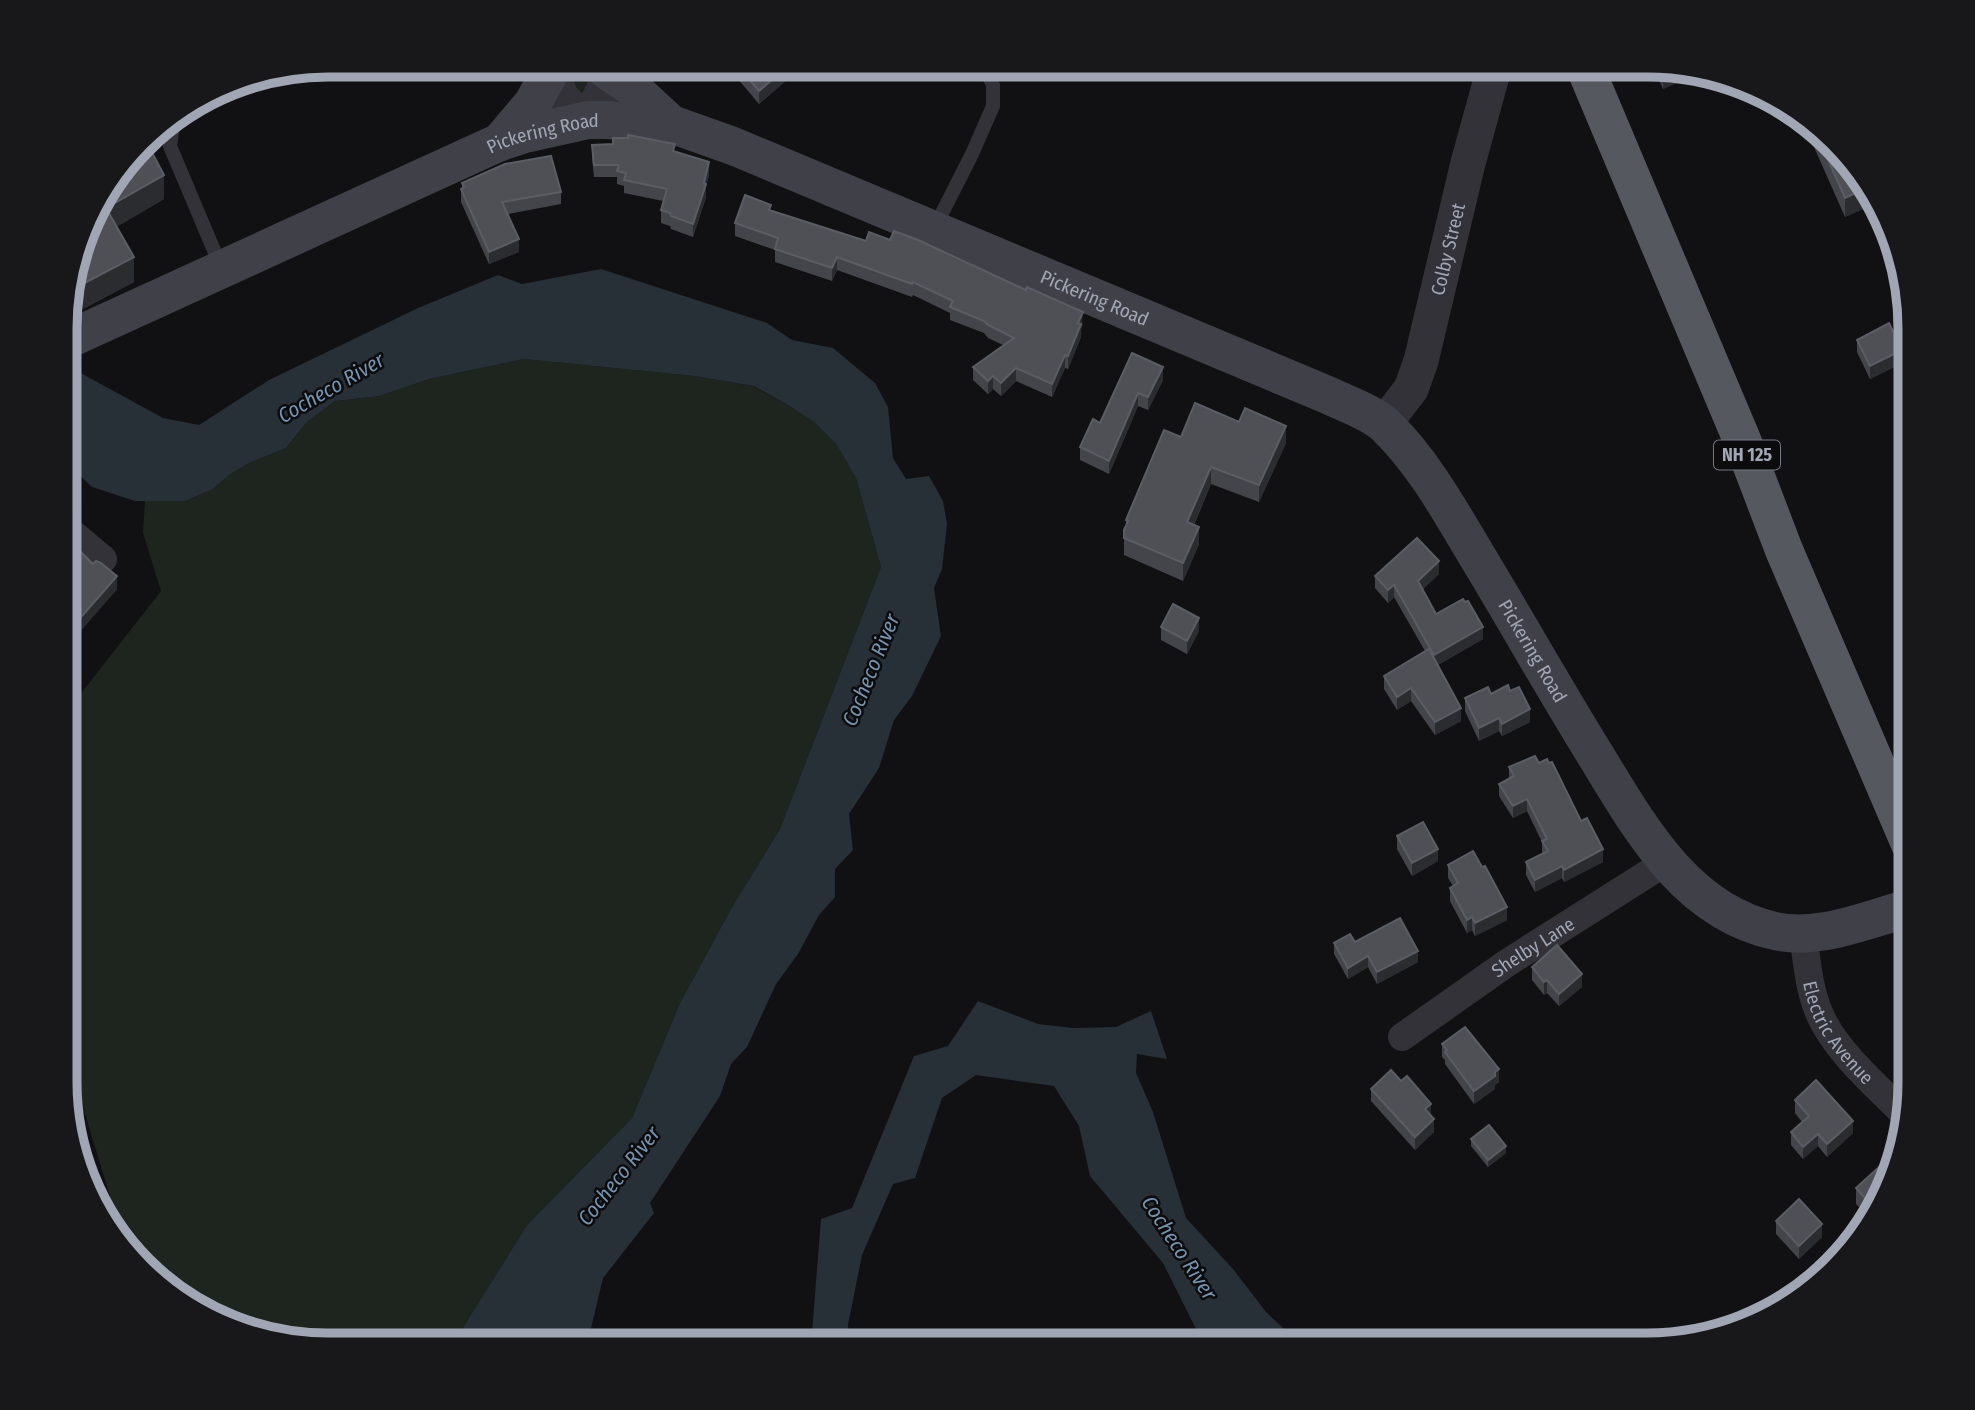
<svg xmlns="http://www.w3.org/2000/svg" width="1975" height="1410" font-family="'Fira Sans Condensed',sans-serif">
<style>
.green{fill:#1d251e}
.water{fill:#272f37}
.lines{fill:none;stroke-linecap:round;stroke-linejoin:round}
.service{stroke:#323238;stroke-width:14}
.minor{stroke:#323238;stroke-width:28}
.tertiary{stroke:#323238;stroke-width:35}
.secondary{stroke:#404148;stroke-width:38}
.trunk{stroke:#565860;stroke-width:38}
.wall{fill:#44454b}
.shaded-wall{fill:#2b2c30}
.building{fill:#4e5056;stroke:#5b5d65;stroke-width:2}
.labels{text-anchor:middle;stroke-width:5;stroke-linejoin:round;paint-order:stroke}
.shield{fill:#0c0c0d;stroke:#747882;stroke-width:2}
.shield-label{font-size:18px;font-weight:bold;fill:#a1a6b4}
.street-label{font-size:19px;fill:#a1a6b4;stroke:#0c0c0d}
.water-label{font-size:21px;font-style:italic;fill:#7693b1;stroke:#0c0c0d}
.rim{fill:none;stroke:#a1a6b4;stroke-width:9}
</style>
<rect width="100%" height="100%" fill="#111113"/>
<g class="green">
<path d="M584 65 594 73 580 97 568 69 573 66Z"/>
<path d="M524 359 694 376 753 386 786 404 814 422 836 444 856 478 881 567 780 829 732 907 680 1003 632 1118 527 1225 452 1345H311L228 1325 168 1291 101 1214 110 1196 83 1107 74 1094 67 1091V705H72L161 591 143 533 145 501H185L213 489 229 475 249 463 286 448 307 422 335 401 380 396 429 379Z"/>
</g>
<g class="water">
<path d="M601 269 767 323 792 340 833 348 875 383 888 407 893 458 906 479 929 476 943 501 947 524 942 569 934 588 941 636 912 696 894 720 879 768 849 814 853 850 835 869V897L819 915 798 954 776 984 747 1047 731 1064 720 1096 650 1203 654 1213 603 1278 587 1345H452L527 1225 632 1118 680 1003 732 907 780 829 881 567 856 478 836 444 814 422 786 404 754 386 694 376 524 359 429 379 380 396 335 401 307 422 286 448 249 463 229 475 213 489 185 501H135L92 487 67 463V361L77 371 163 418 199 425 269 380 418 308 498 275 522 284Z"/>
<path d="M978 1001 1038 1024 1073 1028 1116 1027 1151 1011 1167 1059 1137 1054 1136 1073 1153 1112 1186 1218 1233 1269 1266 1312 1301 1345H1204L1163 1263 1090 1176 1079 1126 1054 1086 976 1075 942 1098 915 1178 893 1184 862 1255 848 1325V1345H811L821 1219 852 1208 914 1056 948 1046Z"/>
</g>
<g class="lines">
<g class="service">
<path d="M179 115 173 126 170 146 221 267"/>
<path d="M934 229 972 154 993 106V85L987 72 972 65"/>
</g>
<g class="minor">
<path d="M67 529 103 559"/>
<path id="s1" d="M1803 933C1807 962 1809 996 1824 1023 1843 1058 1878 1087 1906 1116"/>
<path id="s2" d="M1402 1037 1507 963 1666 862"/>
</g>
<g class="tertiary">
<path d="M554 65C556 98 563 101 588 120L605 87V69L601 65"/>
<path id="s3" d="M1384 424 1411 389 1421 361 1468 163 1495 65"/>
</g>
<g class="secondary">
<path d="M605 69 631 87 671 124"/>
<path d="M500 142 533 103 553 66"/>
<path id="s4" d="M67 340 500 142 525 134 588 120H607L671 124 733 146 1330 396C1348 405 1371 412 1386 426 1424 463 1450 511 1477 556 1517 622 1555 690 1596 756 1640 828 1686 912 1775 931 1819 941 1868 919 1910 908"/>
</g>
<path class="trunk" d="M1584 65 1742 440 1784 550 1910 844"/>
</g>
<g class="wall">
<path d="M737 65H804L759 104 737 78Z"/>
<path d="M1653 65H1664L1699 73 1663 89Z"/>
<path d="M1814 128 1876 203 1845 217 1814 147Z"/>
<path d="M592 145 675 151 709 175 706 186V197L693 237 671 229 670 226 661 223V210L663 201 624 193V186L617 184V177H594L592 158Z"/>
<path d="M462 183 561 192V204L508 214 519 252 489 264 461 202V189L462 188Z"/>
<path d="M164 199 116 227 134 282 81 310 70 290 68 291 92 211Z"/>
<path d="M771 211 1083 325 1081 328V337L1068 369 1065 368 1052 397 1016 381 1001 396 993 389 988 394 973 380V367L1003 345 988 338 984 333 950 320V313L913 295 912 297 837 270 832 281 775 262V250L735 236V223Z"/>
<path d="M1857 340 1902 363 1870 379 1857 352Z"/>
<path d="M1132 353 1163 380 1148 410 1138 406 1109 474 1080 460V447L1100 423Z"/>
<path d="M1181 437 1286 443 1259 502 1211 484 1194 525 1199 544 1183 581 1124 555V530L1126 525V520Z"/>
<path d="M67 538 117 589 76 636 67 629V604L69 602 67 600Z"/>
<path d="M1439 574 1422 590 1436 614 1483 639 1438 665 1461 721 1435 735 1411 701 1397 710 1384 689V676L1425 651 1394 597 1388 603 1375 588V576Z"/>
<path d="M1161 627 1199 631 1187 654 1161 640Z"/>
<path d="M1491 694 1530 722 1502 736 1499 731 1479 741 1465 711V698Z"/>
<path d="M1539 763 1581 821 1603 862 1564 882 1562 878 1535 892 1526 875V862L1542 854V842L1527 811 1513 818 1499 796V784L1509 779V767Z"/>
<path d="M1397 836 1438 861 1412 876 1397 849Z"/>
<path d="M1448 865 1507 920 1475 936 1472 930 1467 933 1450 901V888L1453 886 1448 878Z"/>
<path d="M1355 942 1418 962 1377 984 1368 967 1348 979 1334 954V943Z"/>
<path d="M1532 967 1582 987 1559 1006 1547 993 1544 995 1532 980Z"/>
<path d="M1442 1044 1499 1082 1495 1085V1089L1474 1104 1445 1064V1060L1442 1057Z"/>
<path d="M1371 1089 1431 1116 1434 1132 1415 1150 1371 1101Z"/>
<path d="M1795 1100 1853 1133 1827 1157 1818 1146 1803 1159 1791 1145V1132L1802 1122 1795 1113Z"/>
<path d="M1471 1139 1506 1153 1488 1167 1471 1146Z"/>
<path d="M1890 1182 1869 1218 1856 1204V1188Z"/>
<path d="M1776 1221 1822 1237 1799 1259 1776 1234Z"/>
</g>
<g class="shaded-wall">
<path d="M789 65H804L759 104V91Z"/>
<path d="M1663 65H1664L1699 73 1663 89Z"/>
<path d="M709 162V175L706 186V197L693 237V224Z"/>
<path d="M164 175V199L106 233V208Z"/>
<path d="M1865 189 1876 203 1845 217V198Z"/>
<path d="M519 239V252L489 264V252Z"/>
<path d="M134 257V282L81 310V285Z"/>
<path d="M837 257V270L832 281V268Z"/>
<path d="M1083 312 1081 337 1068 369V356Z"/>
<path d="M1902 350V363L1870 379V366Z"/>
<path d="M1065 355V368L1052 397V384Z"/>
<path d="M1163 367V380L1148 410V397Z"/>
<path d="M1016 368V381L1001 396V383Z"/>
<path d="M993 376V389L988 394V381Z"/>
<path d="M1138 393V406L1109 474V461Z"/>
<path d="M1286 426V443L1259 502V485Z"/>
<path d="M1211 467V484L1187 540V522Z"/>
<path d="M1199 527V544L1183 581V563Z"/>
<path d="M1439 561V574L1418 594V581Z"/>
<path d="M117 576V589L76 636V623Z"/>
<path d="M1394 585V597L1388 603V590Z"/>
<path d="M1199 618V631L1187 654V641Z"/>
<path d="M1483 627V639L1434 667V655Z"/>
<path d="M1411 688V701L1397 710V697Z"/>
<path d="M1461 708V721L1435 735V722Z"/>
<path d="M1530 709V722L1502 736V724Z"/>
<path d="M1499 718V731L1479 741V728Z"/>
<path d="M1527 799V811L1513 818V806Z"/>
<path d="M1438 849V861L1412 876V863Z"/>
<path d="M1603 849V862L1564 882V870Z"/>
<path d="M1562 866V878L1535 892V880Z"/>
<path d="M1507 907V920L1475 936V923Z"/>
<path d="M1472 917V930L1467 933V920Z"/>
<path d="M1418 951V962L1377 984V972Z"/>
<path d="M1368 956V967L1348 979V968Z"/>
<path d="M1582 974V987L1559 1006V994Z"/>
<path d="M1547 980V993L1544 995V982Z"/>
<path d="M1499 1069V1082L1495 1085V1089L1474 1104V1091Z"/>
<path d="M1431 1104V1117L1425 1109Z"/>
<path d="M1434 1119V1132L1415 1150V1137Z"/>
<path d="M1853 1121V1133L1827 1157V1144Z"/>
<path d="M1818 1134V1146L1803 1159V1147Z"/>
<path d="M1506 1146V1153L1488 1167V1160Z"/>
<path d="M1822 1224V1237L1799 1259V1246Z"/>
</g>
<g class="building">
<path d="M737 65H789L759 91Z"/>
<path d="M1814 128H1815L1865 189 1845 198Z"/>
<path d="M628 135 675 144 673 151 709 162 704 183 706 184 693 224 671 216 670 213 661 210 667 189 624 180 626 173 617 171 619 165H594L592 145 613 144V138H628Z"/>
<path d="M146 141 164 175 106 208 134 257 81 285 74 272 92 211Z"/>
<path d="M551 156 561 192 502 202 519 239 489 252 461 189 464 187 462 183 505 164Z"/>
<path d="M745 195 771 205 769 210 866 241 869 232 890 240 894 231 918 240 1026 290 1027 287 1083 312 1078 323 1081 324 1068 356 1065 355 1052 384 1016 368 1001 383 993 376 988 381 973 367 1014 338 988 325 984 321 950 307 953 301 913 282 912 284 837 257 832 268 775 249 778 238 735 223Z"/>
<path d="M1889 323 1902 350 1870 366 1857 340Z"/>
<path d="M1132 353 1163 367 1148 397 1138 393 1109 461 1080 447 1093 419 1100 423Z"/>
<path d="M1195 403 1239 422 1245 408 1286 426 1259 485 1211 467 1187 522 1199 527 1183 563 1124 538V530L1128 521 1126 520 1164 430 1181 437Z"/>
<path d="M67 538 93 564 96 561 101 563 117 576 76 623 67 616V604L75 594 67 587Z"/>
<path d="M1417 538 1439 561 1418 581 1436 614 1463 599 1465 602 1468 601 1483 627 1434 655 1394 585 1388 590 1375 576Z"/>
<path d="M1173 604 1199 618 1187 641 1161 627Z"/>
<path d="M1429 649 1461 708 1435 722 1411 688 1397 697 1384 676Z"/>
<path d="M1508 685 1510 691 1519 687 1530 709 1502 724 1499 718 1479 728 1465 698 1488 687 1491 694Z"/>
<path d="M1535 756 1539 763 1547 759 1549 763 1552 762 1581 821 1587 818 1603 849 1564 870 1562 866 1535 880 1526 862 1548 851 1542 841 1547 839 1527 799 1513 806 1499 784 1514 776 1509 767Z"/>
<path d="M1423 822 1438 849 1412 863 1397 836Z"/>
<path d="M1473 851 1482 867 1485 866 1507 907 1475 923 1472 917 1467 920 1450 888 1458 883 1448 865Z"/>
<path d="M1400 918 1418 951 1377 972 1368 956 1348 968 1334 943 1350 934 1355 942Z"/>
<path d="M1557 945 1582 974 1559 994 1547 980 1544 982 1532 967Z"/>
<path d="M1465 1027 1499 1069 1495 1072V1076L1474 1091 1445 1052 1447 1050 1442 1044Z"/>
<path d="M1391 1070 1401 1081 1407 1076 1431 1104 1425 1109 1434 1119 1415 1137 1371 1089Z"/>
<path d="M1816 1080 1853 1121 1827 1144 1818 1134 1803 1147 1791 1132 1809 1116 1795 1100Z"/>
<path d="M1489 1125 1506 1146 1488 1160 1471 1139Z"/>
<path d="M1889 1158 1895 1164 1890 1182 1875 1209 1856 1188Z"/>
<path d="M1799 1199 1822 1224 1799 1246 1776 1221Z"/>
</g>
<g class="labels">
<rect class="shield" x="1714" y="440.5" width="66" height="29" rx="5"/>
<g class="shield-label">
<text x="1747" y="461">NH 125</text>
</g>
<g class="street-label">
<text dy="7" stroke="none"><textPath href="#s4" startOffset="520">Pickering Road</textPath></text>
<text dy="7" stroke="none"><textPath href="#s3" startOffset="189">Colby Street</textPath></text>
<text dy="7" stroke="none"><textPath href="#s4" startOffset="1108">Pickering Road</textPath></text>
<text dy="7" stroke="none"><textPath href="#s4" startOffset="1696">Pickering Road</textPath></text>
<text dy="7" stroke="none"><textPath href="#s2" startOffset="159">Shelby Lane</textPath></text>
<text dy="7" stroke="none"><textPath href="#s1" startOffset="108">Electric Avenue</textPath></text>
</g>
<g class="water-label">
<text transform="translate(331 388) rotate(-30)" y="7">Cocheco River</text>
<text transform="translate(871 670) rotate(-68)" y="7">Cocheco River</text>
<text transform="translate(619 1176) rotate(-52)" y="7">Cocheco River</text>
<text transform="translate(1179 1248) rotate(57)" y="7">Cocheco River</text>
</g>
</g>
<path d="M0 0H1975V1410H0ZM328 77H1647A251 251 0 0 1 1898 328V1082A251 251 0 0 1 1647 1333H328A251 251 0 0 1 77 1082V328A251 251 0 0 1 328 77Z" fill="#18181a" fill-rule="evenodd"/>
<path class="rim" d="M328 77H1647A251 251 0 0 1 1898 328V1082A251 251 0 0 1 1647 1333H328A251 251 0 0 1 77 1082V328A251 251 0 0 1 328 77Z"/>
</svg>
